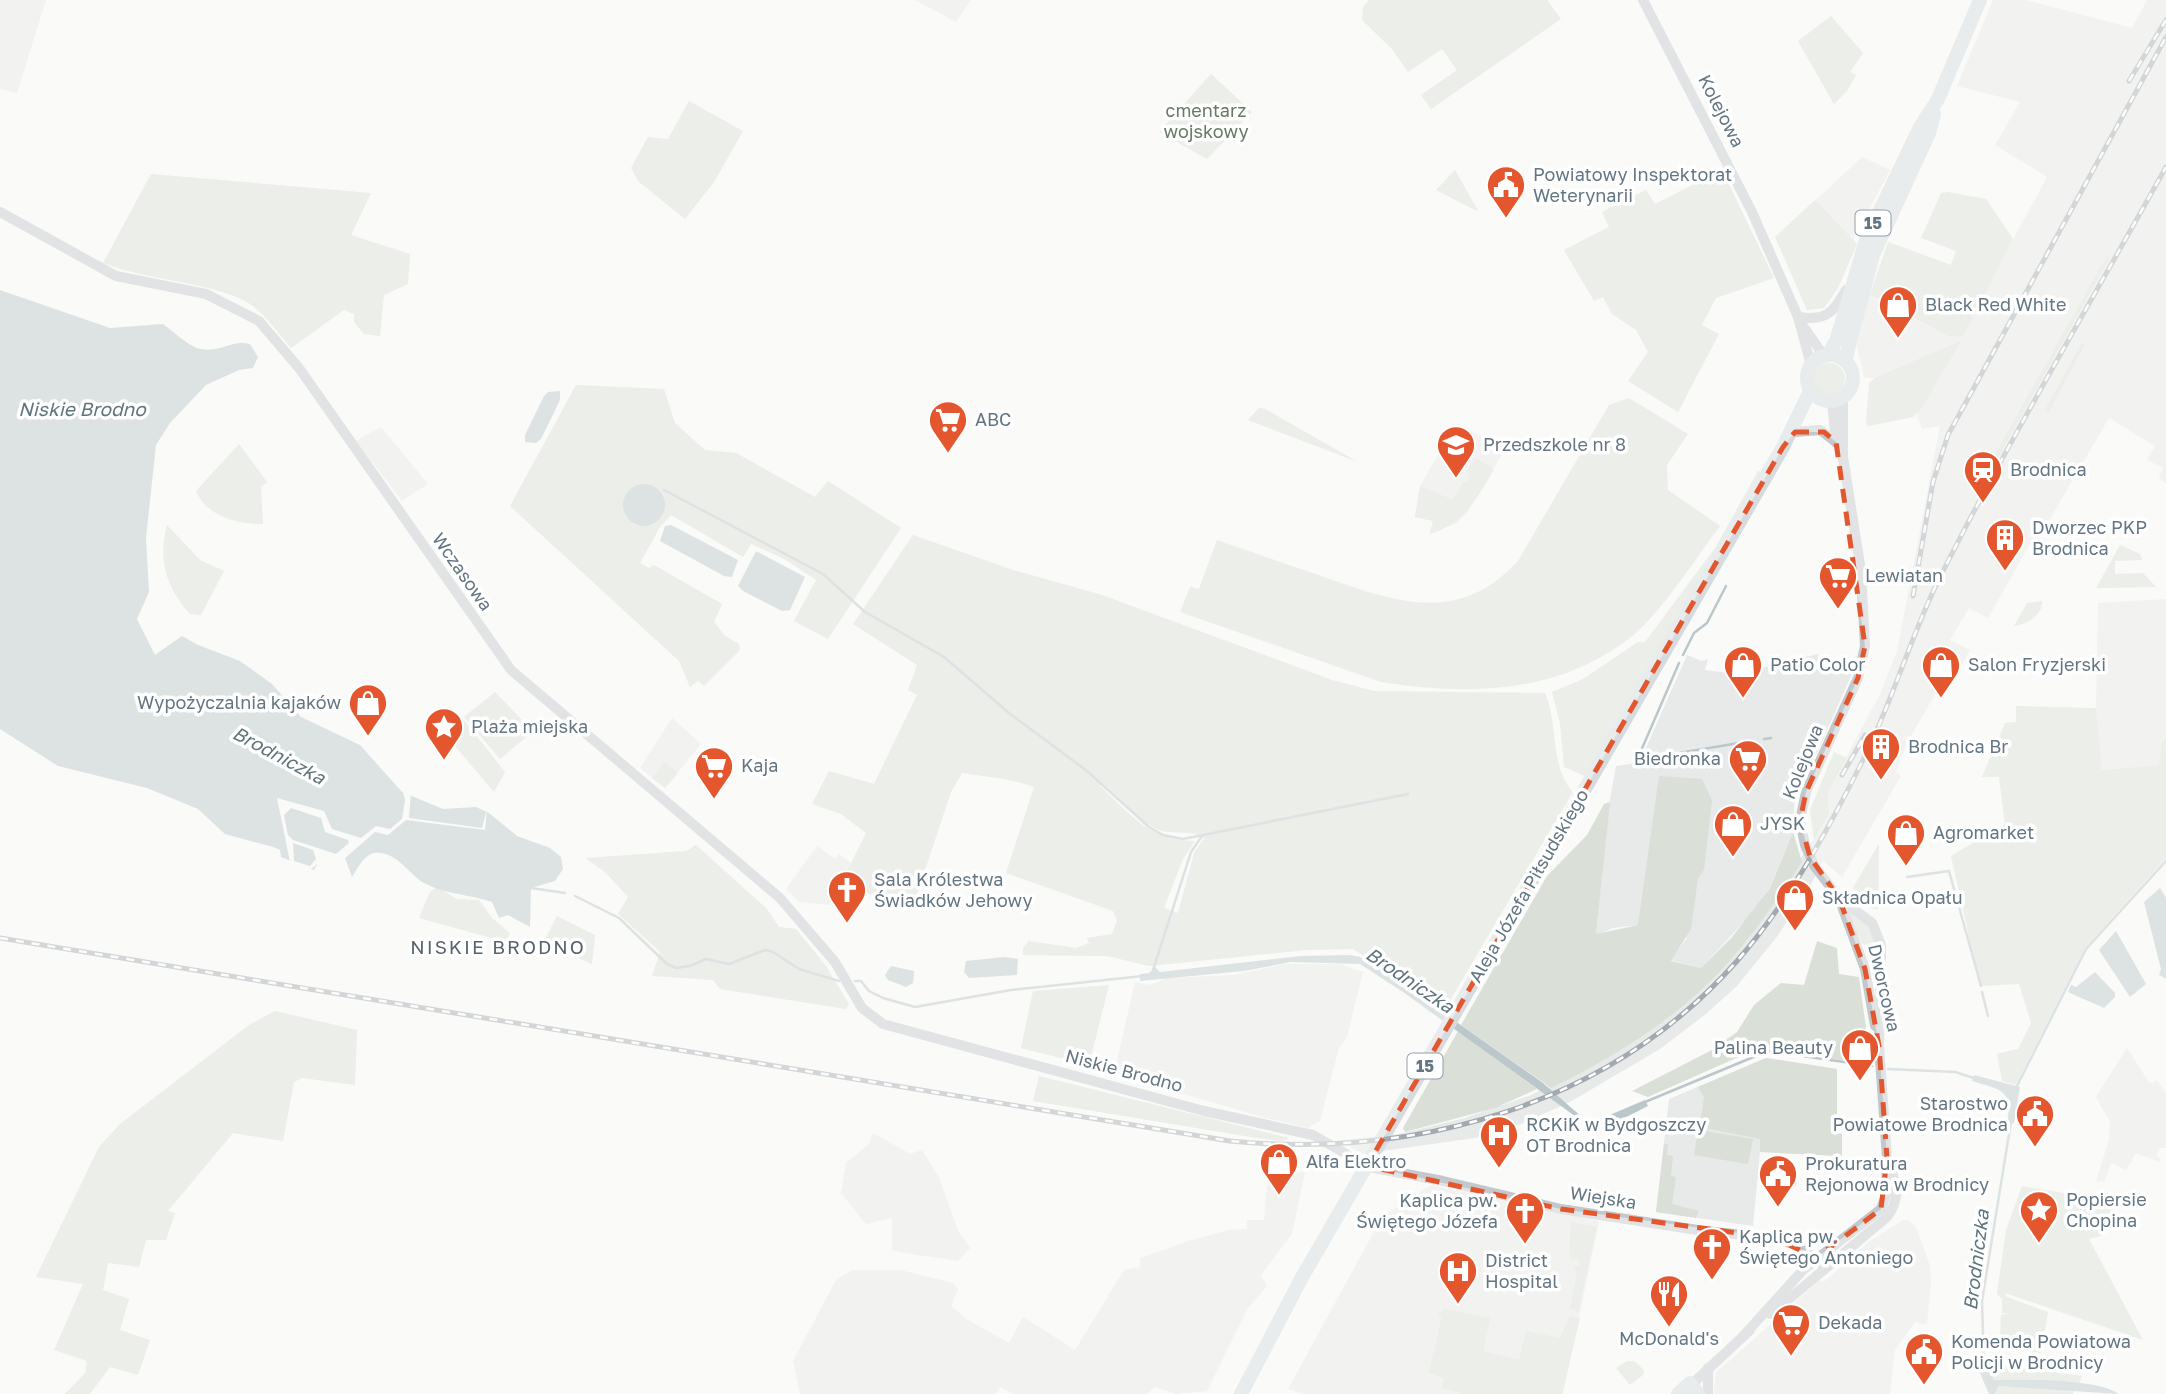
<svg xmlns="http://www.w3.org/2000/svg" width="2166" height="1394" font-family="'Golos Text',sans-serif">
<style>
.built{fill:#e8e9e9}
.green{fill:#dadfd7;fill-rule:evenodd}
.water{fill:#bbc7cb}
.pier{fill:#fafaf8;fill-rule:evenodd}
.lines{fill:none;stroke-linecap:round;stroke-linejoin:round}
.stream{stroke:#bbc7cb;stroke-width:2.5}
.minor{stroke:#c3c8cc;stroke-width:10}
.major{stroke:#d6dbdf;stroke-width:14}
.rail-casing{stroke:#a2aab0;stroke-width:5}
.rail{stroke:#fff;stroke-width:2.5;stroke-dasharray:8;stroke-linecap:butt}
.marked{fill:none;stroke:#e4572e;stroke-width:5;stroke-dasharray:14 9;stroke-linejoin:round}
.labels{text-anchor:middle;stroke-width:7;stroke-linejoin:round;paint-order:stroke}
.shield{fill:#fff;stroke:#939fa8;stroke-width:2}
.shield-label{font-size:16px;font-weight:bold;fill:#657683}
.park-label{font-size:18px;fill:#687a64;stroke:#fff}
.street-label{font-size:18px;fill:#657683;stroke:#fff}
.poi-label{font-size:18px;fill:#657683;stroke:#fff;text-anchor:start}
.water-label{font-size:19px;font-style:italic;fill:#60757c;stroke:#fff}
.neighbourhood-label{font-size:19px;letter-spacing:2px;fill:#57646e;stroke:#fff}
</style>
<rect width="100%" height="100%" fill="#fafaf8"/>
<g class="built">
<path d="M0 0H46L17 93 0 89Z"/>
<path d="M915 0H971L956 22Z"/>
<path d="M1993 0H2026L2132 28 2147 0H2166V484L2159 478 2163 468 2147 460 2155 446 2109 418 2037 541 2032 540 1988 618 1969 608 1950 640 1970 650 1953 681 1945 677 1907 743 1896 772 1901 776 1842 877 1823 861 1805 896 1776 938 1737 986 1706 1014 1660 1049 1570 1102 1514 1127 1475 1138 1361 1154 1341 1140 1399 1134 1465 1118 1531 1095 1633 1041 1786 882 1829 814 1828 791 1881 692 1897 651 1940 426 1922 429 1916 412 1956 344 1874 378 1864 377 1857 347 1866 302 1870 294 1948 336H1961L2047 177 1995 145 2020 102 1957 86Z"/>
<path d="M1862 157 1890 170 1853 240 1815 201Z"/>
<path d="M1457 423 1505 449 1468 511 1457 523 1430 534 1433 521 1415 517 1420 486Z"/>
<path d="M381 427 428 484 402 501 356 441Z"/>
<path d="M2166 599V738L2161 744 2159 765 2102 770 2096 708 2098 603Z"/>
<path d="M1818 654 1819 666 1858 660 1794 805 1793 832 1770 887 1753 912 1701 968 1670 960 1687 938 1638 925 1613 928 1596 935 1608 810 1616 766 1637 763 1642 757 1687 655 1702 661 1708 659 1705 670 1736 674Z"/>
<path d="M672 718 701 744 665 788 640 768Z"/>
<path d="M817 846 835 859 839 854 851 863 830 905 799 902 786 889Z"/>
<path d="M1285 964H1340L1363 972 1347 1037 1339 1048 1320 1121 1308 1128 1262 1117 1120 1075 1122 1070 1115 1069 1135 982 1150 985 1167 978 1233 975Z"/>
<path d="M2127 1048 2150 1084 2157 1080 2166 1093V1148H2160L2156 1156 2161 1159 2160 1162 2136 1153 2126 1170 2111 1163 2104 1182 2096 1181 2109 1140 2110 1122 2096 1097Z"/>
<path d="M1766 1058 1837 1069V1133L1842 1134V1156L1760 1152 1753 1226 1656 1212 1669 1099Z"/>
<path d="M873 1133 910 1154 922 1150 939 1178 958 1230 970 1248 958 1261 892 1251V1218L866 1224 841 1193 846 1163 869 1144Z"/>
<path d="M1305 1172 1292 1234 1261 1275 1267 1286 1248 1308 1207 1391 1176 1394 1155 1387 1147 1394H1012L1000 1387 996 1394H800L793 1361 836 1280 852 1270H900L953 1283 958 1289 951 1306 965 1318 1009 1343 1023 1317 1075 1350 1124 1270 1140 1267V1258L1189 1241 1228 1230 1247 1229V1220H1264L1268 1174Z"/>
<path d="M1431 1185 1599 1221 1563 1394H1305L1288 1389 1382 1217Z"/>
<path d="M1903 1220H1909L1916 1227 1930 1266 1931 1282 1927 1323 1923 1325 1916 1321 1895 1350 1890 1394H1714L1716 1372 1736 1355 1819 1281H1825L1870 1241Z"/>
</g>
<g class="green">
<path d="M1369 0H1547L1561 19 1431 109 1421 95 1457 70 1442 49 1408 72 1392 49 1362 20 1363 7Z"/>
<path d="M1831 16 1863 53 1850 72 1856 75 1847 91 1834 104 1798 41Z"/>
<path d="M1211 74 1252 112 1207 159 1159 132Z"/>
<path d="M689 101 743 131 714 182 685 219 638 181 631 168 648 137 668 139Z"/>
<path d="M1455 170 1477 209V211L1436 190Z"/>
<path d="M1722 170 1774 278 1716 298 1702 325 1719 334 1678 412 1628 381 1648 352 1636 330 1612 314 1603 297 1594 301 1564 250 1609 227 1602 212 1646 190 1655 204Z"/>
<path d="M151 174 371 193 351 235 410 254 408 284 384 295 380 336 364 334 354 322V314L344 310 291 348C279 334 266 315 250 304 219 283 144 280 103 263Z"/>
<path d="M1948 192 1986 199 2013 239 1963 336H1948L1870 294 1888 242 1951 265 1956 251 1921 238 1941 193Z"/>
<path d="M1815 200 1857 244 1838 288 1824 308 1807 310 1775 237Z"/>
<path d="M2107 256 2110 257 1989 474 1985 472Z"/>
<path d="M1961 341 1921 409 1913 417 1869 426 1866 424 1869 384 1874 378Z"/>
<path d="M2082 343 2085 344 2049 412 2045 410Z"/>
<circle cx="1829" cy="379" r="16"/>
<path d="M576 385 664 389 675 423 705 450 736 453 815 497 828 481 901 528 828 639 794 621 816 580 784 559 751 544 743 557 671 515 660 527 640 563 649 568 654 565 722 604 714 622 725 636 739 644 740 650 704 686 698 681 690 687 679 661 510 506Z"/>
<path d="M1629 398 1688 434 1667 465 1668 490 1720 526C1694 560 1659 617 1626 641 1552 695 1467 695 1381 682L1180 612 1190 587 1199 589 1217 540C1252 552 1288 565 1324 577 1396 602 1458 626 1518 561L1609 405Z"/>
<path d="M1259 408 1265 409 1358 462 1248 420Z"/>
<path d="M239 444 267 482 261 487 263 524C238 524 207 517 196 491Z"/>
<path d="M1475 458 1494 469C1477 499 1464 523 1430 534L1433 521 1415 517 1420 486 1453 500 1464 481 1467 482 1470 477 1467 471Z"/>
<path d="M1758 471 1763 472 1585 776 1564 767 1560 723 1552 692 1583 679 1638 642H1645L1715 548Z"/>
<path d="M167 525 200 560 224 571 201 615 190 614C166 587 158 560 167 525Z"/>
<path d="M913 535 1013 570 1102 595 1332 680 1374 691 1545 693C1559 725 1549 766 1573 792L1445 1009 1353 949 1306 950 1149 966 1107 956 1023 955V948L1029 941 1076 948 1089 943 1087 938 1112 934 1117 920 1113 911 1006 873 1034 787C1010 778 986 777 962 773L951 792 915 900 864 893 843 879 866 833 841 814 812 804 829 771 874 784 917 695 908 690 917 665 853 624ZM1102 783C1120 796 1136 819 1157 829 1172 836 1191 829 1204 838L1194 853 1178 913 1164 908 1183 859 1195 841C1149 840 1132 816 1100 786Z"/>
<path d="M2120 545 2140 554 2142 560 2115 561V574L2143 573 2156 587 2096 588Z"/>
<path d="M2042 601C2043 615 2028 624 2014 626L2027 603Z"/>
<path d="M495 692 527 725 520 731 523 734 527 730 530 734 500 759 464 717Z"/>
<path d="M2016 706 2096 708 2102 770 2159 765 2161 744 2166 738V858L2085 948 2016 1085 2002 1081 1997 1054 2018 1049 2031 1023 2019 984 1980 986 1951 856 2005 824 1999 777H1982L2005 723 2016 722Z"/>
<path d="M446 720H464L505 772 494 792 455 746 437 733Z"/>
<path d="M1834 752 1847 758 1828 791 1829 814 1814 839 1810 810Z"/>
<path d="M664 762 678 773 665 788 652 778Z"/>
<path d="M1659 776 1702 779 1712 800 1704 870 1698 878 1691 929 1671 961 1701 968 1732 937 1770 888 1793 832 1802 862C1772 907 1740 955 1699 992 1656 1031 1604 1062 1551 1088L1461 1025 1547 876 1587 835 1604 804 1610 802 1596 934 1638 925Z"/>
<path d="M696 845 767 909 779 927 796 929 826 966 849 1004 846 1009 720 989 713 980 652 976 660 952 618 914 628 897 605 872 585 858 686 851Z"/>
<path d="M1878 845 1879 846 1878 910 1871 908 1853 888Z"/>
<path d="M437 887 457 899 479 900 492 918 510 933 506 942 419 918 430 892Z"/>
<path d="M1848 910 1866 923 1875 941 1872 945 1862 944Z"/>
<path d="M557 916 595 935 592 964 543 943Z"/>
<path d="M1817 941 1837 948 1839 974 1859 977 1871 1064 1765 1050 1741 1056 1648 1097 1632 1091 1712 1050 1737 1032 1754 1005 1781 983 1804 985Z"/>
<path d="M1109 985 1089 1065 1021 1048 1033 991Z"/>
<path d="M275 1011 357 1030 355 1085 302 1078 294 1082 283 1141 233 1133 168 1211 175 1213 166 1240H146L139 1267 108 1263 103 1290 129 1299 120 1330 150 1340 138 1375 110 1367 90 1394H65L85 1373 87 1361 54 1350 83 1284 36 1277 99 1147 120 1124 249 1025Z"/>
<path d="M1458 1031 1537 1089 1495 1108 1405 1132 1403 1128Z"/>
<path d="M1766 1058 1837 1069V1133L1842 1134V1156L1760 1152V1139L1700 1127 1704 1097 1698 1087Z"/>
<path d="M1039 1076 1289 1138 1282 1141 1257 1138 1033 1101Z"/>
<path d="M1698 1130 1753 1139 1748 1164 1694 1155Z"/>
<path d="M1664 1144H1668L1667 1155 1673 1156 1671 1176 1676 1177 1672 1204 1699 1211 1696 1218 1656 1212Z"/>
<path d="M2022 1186 2088 1197 2113 1206 2101 1236 2089 1239 2143 1340 2005 1293 2007 1297 2048 1312 2041 1353 2000 1349 2001 1315 2009 1314 2002 1313V1299L1997 1294 2006 1230Z"/>
<path d="M1571 1222 1597 1227 1578 1312 1570 1308 1577 1276 1574 1267 1580 1265 1578 1258 1572 1260 1569 1252Z"/>
<path d="M1444 1309 1490 1318 1483 1351 1519 1360 1526 1331 1560 1338 1570 1316 1580 1318 1562 1394H1463L1442 1388 1444 1378 1429 1373 1442 1316 1437 1315Z"/>
<path d="M1627 1361H1634L1644 1370 1643 1375 1630 1385 1616 1368Z"/>
<path d="M1987 1364 2082 1376 2079 1383 1994 1380Z"/>
<path d="M1997 1386 2074 1390 2073 1394H1995Z"/>
</g>
<g class="water">
<path d="M0 290 110 328 163 324C173 331 189 347 201 349 219 353 232 339 250 344L258 357 253 368 239 370 206 385 170 423 156 445 146 538 149 592 137 619 155 655 182 636 198 645 240 661 272 684 301 717 360 745 402 792 443 809 476 807 489 813 517 836 550 848 561 857 563 869 555 881 531 888 530 927 508 915 499 918 492 902C469 894 447 895 424 883 407 873 396 850 374 853 364 855 357 869 352 877L345 858 324 853 314 870 281 857 280 850 273 847 225 834 198 809 147 788 58 766 0 729Z"/>
<path d="M560 391V400L541 439 536 443 525 442V435L544 396 548 392Z"/>
<circle cx="644" cy="505" r="21"/>
<path d="M671 525 738 560 732 577 724 576 660 541 665 526Z"/>
<path d="M756 551 805 577 790 610 782 611 743 591 738 586Z"/>
<path d="M2160 888 2166 898V979L2159 975 2161 969 2144 902Z"/>
<path d="M2116 931 2146 984 2130 997 2099 950Z"/>
<path d="M1350 955 1360 957 1394 978 1543 1083 1583 1118 1598 1120 1645 1100 1648 1106C1623 1118 1607 1131 1579 1119L1403 992 1360 964 1291 962 1244 971 1140 981V974L1149 973 1155 967 1160 972 1301 956Z"/>
<path d="M1004 957 1018 959 1017 975 969 978 964 972 966 961Z"/>
<path d="M891 966 914 971 913 983 906 987 888 980 885 975Z"/>
<path d="M2095 972 2115 993V997L2104 1008 2068 992 2071 985 2076 987Z"/>
<path d="M1974 1075 2020 1087 2014 1123H2007C2014 1089 2000 1090 1972 1081Z"/>
<path d="M1987 1364 1994 1380C2018 1379 2102 1379 2118 1394L1998 1386 1995 1394H1989L1977 1366Z"/>
</g>
<path class="pier" d="M402 787 411 791 409 818 482 828 487 809 485 830 406 820 388 835 375 832 344 859 328 856 311 869 290 862 277 798 324 811 332 829 361 838 376 826 390 829 402 819 405 800ZM291 808 321 818 325 832 348 840 349 843 336 854 293 840 288 835 284 815ZM293 843 313 850 316 859 310 866 294 861Z"/>
<g class="lines">
<g class="stream">
<path d="M664 490 823 574 865 612 944 657 1009 713 1087 771 1149 827 1163 835 1183 839 1408 794"/>
<path d="M1683 655 1694 633 1707 623 1726 586"/>
<path d="M1764 739 1771 738"/>
<path d="M1637 760 1751 741"/>
<path d="M1637 760 1679 663"/>
<path d="M1907 877 1949 871 1981 986"/>
<path d="M531 888 565 893"/>
<path d="M575 896 619 918 667 964 676 968 690 966 706 959 729 964 765 950 773 952 799 969 839 981"/>
<path d="M1153 970 1191 852 1202 836"/>
<path d="M855 981H861L869 991 883 998 915 1007 1011 990 1143 976"/>
<path d="M1982 992 1988 1016"/>
<path d="M1888 1069 1955 1072 1974 1078"/>
<path d="M2017 1086 2086 949 2166 861"/>
<path d="M1645 1102 1768 1051 1872 1066"/>
<path d="M1984 1368 1982 1301 2011 1122"/>
</g>
<g class="minor">
<path d="M1643 0 1752 212 1798 317 1811 365"/>
<path d="M0 212 116 276 206 294 259 321 299 368 511 670 780 898 835 962 862 1008 883 1024 1204 1111 1313 1135 1369 1167 1443 1181 1561 1209 1704 1231 1775 1238 1801 1247 1825 1267"/>
<path d="M1798 317C1825 321 1833 314 1846 290"/>
<path d="M1803 326 1824 356"/>
<path d="M1832 401 1836 443"/>
<path d="M1795 432 1820 430 1836 442"/>
<path d="M1839 898 1865 969 1875 1026"/>
<path d="M1771 1314 1887 1217C1901 1199 1897 1184 1889 1164"/>
<path d="M1745 1334 1804 1269 1881 1209 1886 1195 1887 1158 1879 1046 1881 945 1872 923 1839 898 1815 867 1805 845 1800 821 1806 792 1858 678 1865 646 1861 571 1843 457V397"/>
<path d="M1708 1368V1394"/>
<path d="M1688 1388 1750 1330"/>
</g>
<g class="major">
<circle cx="1830" cy="378" r="23"/>
<path d="M1828 355 1836 341 1866 240 1919 129 1938 99 1980 0"/>
<path d="M1845 361 1873 255 1929 133 1934 114"/>
<path d="M1241 1394 1301 1279 1783 447 1810 391"/>
<path d="M1678 1394 1690 1383 1698 1394"/>
</g>
<g class="rail-casing">
<g id="rail">
<path d="M2129 81 2166 20"/>
<path d="M1913 596 1933 482 1948 435 2166 37"/>
<path d="M1842 775 1865 735"/>
<path d="M0 938 1230 1141C1416 1159 1609 1106 1737 961 1788 903 1827 832 1862 762 1893 701 1911 634 1942 573 2012 435 2091 302 2166 167"/>
</g>
</g>
<use href="#rail" class="rail"/>
</g>
<path d="M0 0H2166V1394H0ZM1795 432H1824L1836 442 1865 646 1858 678 1806 792 1800 821 1810 857 1839 898 1865 969 1879 1046 1887 1158 1881 1209 1816 1258 1775 1238 1561 1209 1367 1166 1783 447Z" fill="#fafaf8" fill-opacity=".55" fill-rule="evenodd"/>
<path class="marked" d="M1795 432H1824L1836 442 1865 646 1858 678 1806 792 1800 821 1810 857 1839 898 1865 969 1879 1046 1887 1158 1881 1209 1816 1258 1775 1238 1561 1209 1367 1166 1783 447Z"/>
<defs>
<g id="civic-pin" transform="scale(2.0125)"><path d="M0 17L-7.5 6A9.5 9.5 0 1 1 7.5 6Z" fill="#e4572e" stroke="#fff"/><path d="M-.6-6.5H3V-4.5H.6V-3L4-1V1h2V6H-6V1h2V-1L-.6-3ZM-1.2 2.5V6h2.4V2.5Z" fill="#fff"/></g>
<g id="shop-pin" transform="scale(2.0125)"><path d="M0 17L-7.5 6A9.5 9.5 0 1 1 7.5 6Z" fill="#e4572e" stroke="#fff"/><path d="M-5-2.5h2.3a2.7 3.5 0 0 1 5.4 0H5L5.5 6h-11ZM-1.5-2.5h3a1.5 2.3 0 0 0-3 0Z" fill="#fff"/></g>
<g id="supermarket-pin" transform="scale(2.0125)"><path d="M0 17L-7.5 6A9.5 9.5 0 1 1 7.5 6Z" fill="#e4572e" stroke="#fff"/><path d="M-6-5.5h2.5l.6 2H6L4.5 2H-2.5L-4.4-4H-6ZM-1.5 3.2a1.3 1.3 0 1 0 .1 0ZM3 3.2a1.3 1.3 0 1 0 .1 0Z" fill="#fff"/></g>
<g id="school-pin" transform="scale(2.0125)"><path d="M0 17L-7.5 6A9.5 9.5 0 1 1 7.5 6Z" fill="#e4572e" stroke="#fff"/><path d="M0-5L7-2L0 1L-7-2ZM-4 1L0 2.5L4 1V4Q0 6-4 4Z" fill="#fff"/></g>
<g id="station-pin" transform="scale(2.0125)"><path d="M0 17L-7.5 6A9.5 9.5 0 1 1 7.5 6Z" fill="#e4572e" stroke="#fff"/><path d="M-3-6H3Q5-6 5-4V2Q5 4 3 4L4.5 6H3L1.5 4h-3L-3 6H-4.5L-3 4Q-5 4-5 2V-4Q-5-6-3-6ZM-3.5-4v3h7v-3ZM-3.5 1v1.5H-2V1ZM2 1v1.5H3.5V1Z" fill="#fff"/></g>
<g id="building-pin" transform="scale(2.0125)"><path d="M0 17L-7.5 6A9.5 9.5 0 1 1 7.5 6Z" fill="#e4572e" stroke="#fff"/><path d="M-4-6H4V6H1V3H-1V6H-4ZM-2.5-4.3h1.7v1.8h-1.7ZM.8-4.3h1.7v1.8H.8ZM-2.5-1h1.7V.8h-1.7ZM.8-1h1.7V.8H.8Z" fill="#fff"/></g>
<g id="sight-pin" transform="scale(2.0125)"><path d="M0 17L-7.5 6A9.5 9.5 0 1 1 7.5 6Z" fill="#e4572e" stroke="#fff"/><path d="M0-6L1.8-2.2L6-1.7L2.9 1.2L3.7 5.4L0 3.3L-3.7 5.4L-2.9 1.2L-6-1.7L-1.8-2.2Z" fill="#fff"/></g>
<g id="church-pin" transform="scale(2.0125)"><path d="M0 17L-7.5 6A9.5 9.5 0 1 1 7.5 6Z" fill="#e4572e" stroke="#fff"/><path d="M-1.2-6h2.4v3.5h3.3v2.4h-3.3V6h-2.4V-.1h-3.3v-2.4h3.3Z" fill="#fff"/></g>
<g id="hospital-pin" transform="scale(2.0125)"><path d="M0 17L-7.5 6A9.5 9.5 0 1 1 7.5 6Z" fill="#e4572e" stroke="#fff"/><path d="M-5-5h3v3.5h4V-5h3V5h-3V1.5h-4V5h-3Z" fill="#fff"/></g>
<g id="restaurant-pin" transform="scale(2.0125)"><path d="M0 17L-7.5 6A9.5 9.5 0 1 1 7.5 6Z" fill="#e4572e" stroke="#fff"/><path d="M-5-6h1v4h1v-4h1v4h1v-4h1v5L-1.5 .5V6h-2V.5L-5-1ZM5-6V6H3V1.5H1.5Q1.5-4 5-6Z" fill="#fff"/></g>
</defs>
<g fill-rule="evenodd">
<use href="#civic-pin" x="1506" y="185"/>
<use href="#shop-pin" x="1898" y="305"/>
<use href="#supermarket-pin" x="948" y="420"/>
<use href="#school-pin" x="1456" y="445"/>
<use href="#station-pin" x="1983" y="470"/>
<use href="#building-pin" x="2005" y="538"/>
<use href="#supermarket-pin" x="1838" y="576"/>
<use href="#shop-pin" x="1743" y="665"/>
<use href="#shop-pin" x="1941" y="665"/>
<use href="#shop-pin" x="368" y="703"/>
<use href="#sight-pin" x="444" y="727"/>
<use href="#building-pin" x="1881" y="747"/>
<use href="#supermarket-pin" x="1748" y="759"/>
<use href="#supermarket-pin" x="714" y="766"/>
<use href="#shop-pin" x="1733" y="824"/>
<use href="#shop-pin" x="1906" y="833"/>
<use href="#church-pin" x="847" y="890"/>
<use href="#shop-pin" x="1795" y="898"/>
<use href="#shop-pin" x="1860" y="1048"/>
<use href="#civic-pin" x="2035" y="1114"/>
<use href="#hospital-pin" x="1499" y="1135"/>
<use href="#shop-pin" x="1279" y="1162"/>
<use href="#civic-pin" x="1778" y="1174"/>
<use href="#sight-pin" x="2039" y="1210"/>
<use href="#church-pin" x="1525" y="1211"/>
<use href="#church-pin" x="1712" y="1247"/>
<use href="#hospital-pin" x="1458" y="1271"/>
<use href="#restaurant-pin" x="1669" y="1294"/>
<use href="#supermarket-pin" x="1791" y="1323"/>
<use href="#civic-pin" x="1924" y="1352"/>
</g>
<g class="labels">
<g class="shield">
<rect x="1855.5" y="210.5" width="35" height="25" rx="5"/>
<rect x="1407.5" y="1053.5" width="35" height="25" rx="5"/>
</g>
<g class="shield-label">
<text x="1873" y="229">15</text>
<text x="1425" y="1072">15</text>
</g>
<g class="park-label">
<text x="1206" y="117">cmentarz<tspan x="1206" dy="21">wojskowy</tspan></text>
</g>
<g class="street-label">
<text transform="translate(1721 111) rotate(63)" y="6">Kolejowa</text>
<text transform="translate(462 572) rotate(55)" y="6">Wczasowa</text>
<text transform="translate(1803 762) rotate(-68)" y="6">Kolejowa</text>
<text transform="translate(1529 886) rotate(-60)" y="6">Aleja Józefa Piłsudskiego</text>
<text transform="translate(1884 988) rotate(77)" y="6">Dworcowa</text>
<text transform="translate(1124 1071) rotate(15)" y="6">Niskie Brodno</text>
<text transform="translate(1603 1198) rotate(9)" y="6">Wiejska</text>
</g>
<g class="poi-label">
<text x="1533" y="181">Powiatowy Inspektorat<tspan x="1533" dy="21">Weterynarii</tspan></text>
<text x="1925" y="311">Black Red White</text>
<text x="975" y="426">ABC</text>
<text x="1483" y="451">Przedszkole nr 8</text>
<text x="2010" y="476">Brodnica</text>
<text x="2032" y="534">Dworzec PKP<tspan x="2032" dy="21">Brodnica</tspan></text>
<text x="1865" y="582">Lewiatan</text>
<text x="1770" y="671">Patio Color</text>
<text x="1968" y="671">Salon Fryzjerski</text>
<text x="341" y="709" text-anchor="end">Wypożyczalnia kajaków</text>
<text x="471" y="733">Plaża miejska</text>
<text x="1908" y="753">Brodnica Br</text>
<text x="1721" y="765" text-anchor="end">Biedronka</text>
<text x="741" y="772">Kaja</text>
<text x="1760" y="830">JYSK</text>
<text x="1933" y="839">Agromarket</text>
<text x="874" y="886">Sala Królestwa<tspan x="874" dy="21">Świadków Jehowy</tspan></text>
<text x="1822" y="904">Składnica Opału</text>
<text x="1833" y="1054" text-anchor="end">Palina Beauty</text>
<text x="2008" y="1110" text-anchor="end">Starostwo<tspan x="2008" dy="21">Powiatowe Brodnica</tspan></text>
<text x="1526" y="1131">RCKiK w Bydgoszczy<tspan x="1526" dy="21">OT Brodnica</tspan></text>
<text x="1306" y="1168">Alfa Elektro</text>
<text x="1805" y="1170">Prokuratura<tspan x="1805" dy="21">Rejonowa w Brodnicy</tspan></text>
<text x="2066" y="1206">Popiersie<tspan x="2066" dy="21">Chopina</tspan></text>
<text x="1498" y="1207" text-anchor="end">Kaplica pw.<tspan x="1498" dy="21">Świętego Józefa</tspan></text>
<text x="1739" y="1243">Kaplica pw.<tspan x="1739" dy="21">Świętego Antoniego</tspan></text>
<text x="1485" y="1267">District<tspan x="1485" dy="21">Hospital</tspan></text>
<text x="1818" y="1329">Dekada</text>
<text x="1669" y="1345" text-anchor="middle">McDonald's</text>
<text x="1951" y="1348">Komenda Powiatowa<tspan x="1951" dy="21">Policji w Brodnicy</tspan></text>
</g>
<g class="water-label">
<text x="82" y="416">Niskie Brodno</text>
<text transform="translate(279 755) rotate(28)" y="7">Brodniczka</text>
<text transform="translate(1410 980) rotate(34)" y="7">Brodniczka</text>
<text transform="translate(1976 1260) rotate(-83)" y="7">Brodniczka</text>
</g>
<g class="neighbourhood-label">
<text x="498" y="954">NISKIE BRODNO</text>
</g>
</g>
</svg>
